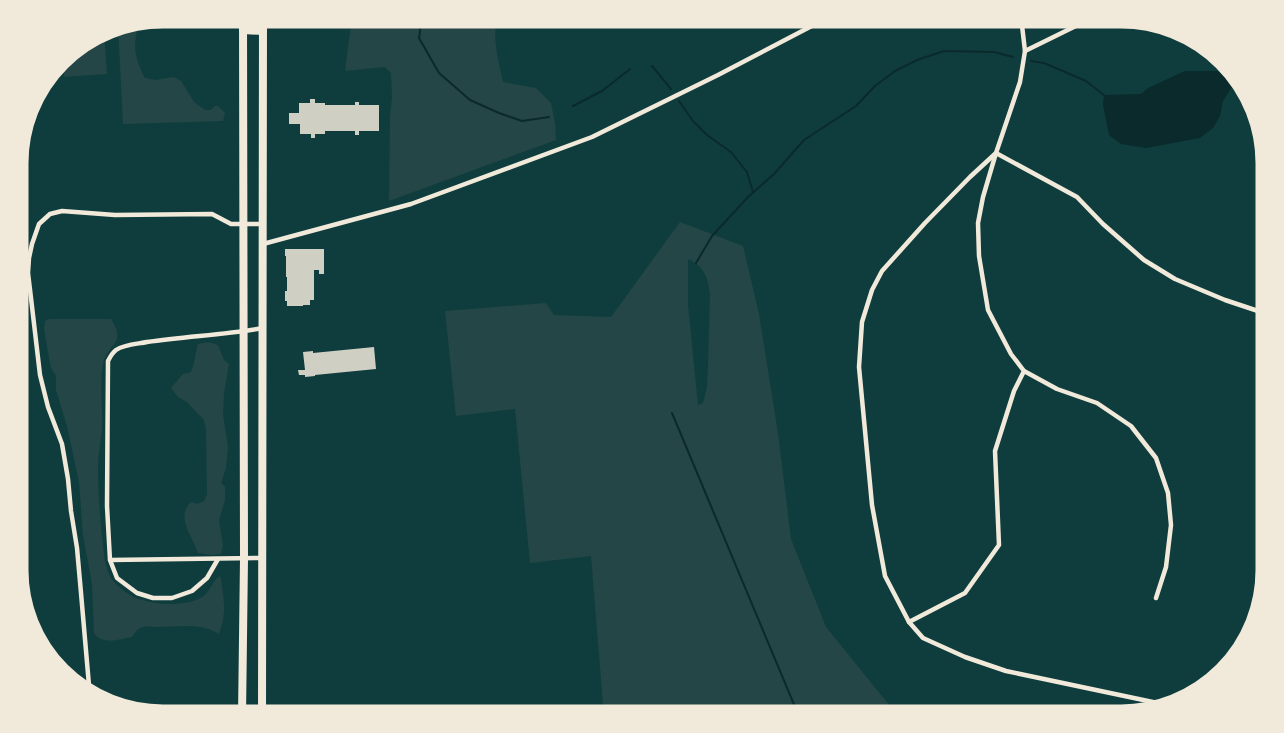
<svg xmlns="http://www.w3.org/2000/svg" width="1284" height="733" font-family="Merriweather,serif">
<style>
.green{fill:#244646;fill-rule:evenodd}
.water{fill:#0a2a2b}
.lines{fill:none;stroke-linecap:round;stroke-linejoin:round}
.stream{stroke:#0a2a2b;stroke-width:2}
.building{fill:#cfcfc3}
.minor{stroke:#f1e9da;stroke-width:4.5}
.secondary{stroke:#f1e9da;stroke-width:7}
.primary{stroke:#f1e9da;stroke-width:8}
.rim{fill:none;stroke:#f1e9da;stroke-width:3}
</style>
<rect width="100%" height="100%" fill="#0f3d3e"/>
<g class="green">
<path d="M352 17H505L496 23C493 43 499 63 503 82L536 88 551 103 555 123 556 140 389 201 390 117 392 97 391 73 385 67 345 71Z"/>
<path d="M140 21C132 43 134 57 145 78L155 80 174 77 181 81 194 102 205 110H211L215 106H218L225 113 223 121 123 124 118 25Z"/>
<path d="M104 30 107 74 64 77 63 57 66 53Z"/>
<path d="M680 222 743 246 759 314 778 433 791 539 826 627 898 716H604L591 556 530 563 515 409 456 416 445 311 546 303 554 315 611 317ZM688 259C704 266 708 277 710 294L708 366 707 387 703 403 698 405 688 305Z"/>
<path d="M49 319H111C127 345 108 342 103 364 99 382 103 408 102 428 101 441 98 455 98 469 98 492 100 515 102 537 104 550 104 566 111 578 115 585 131 597 139 599 157 605 186 607 202 597 210 592 212 582 219 576L221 579C224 602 227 611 219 634 200 622 178 627 157 627 153 627 147 626 143 627 138 628 135 633 132 637 119 639 103 646 94 633L92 584 83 535 79 482 67 426 56 390V376L51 368 48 352 44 329 45 321Z"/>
<path d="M208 342 218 345 224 360 229 364 224 393 223 415 228 447 226 468 221 483 225 487V500L219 520 223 545 221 554 212 555 198 553C193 537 175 517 191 502L197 504 204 501 207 494 206 429 204 420 187 402 178 397 171 388 183 374 191 372C195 364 195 353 198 344Z"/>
</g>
<path class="water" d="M1185 71H1216L1231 73 1234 84 1223 101 1220 116 1213 128 1200 138 1146 148 1121 144 1109 135 1103 105 1104 95 1141 94 1148 88Z"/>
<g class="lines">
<g class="stream">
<path d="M422 17 419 38 439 73 470 100 499 113 522 121 549 117"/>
<path d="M1031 61 1044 63 1086 81 1104 95"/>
<path d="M652 66 671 89"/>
<path d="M679 101 693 121 707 135 731 152 747 172 753 192"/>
<path d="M573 106 602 91 630 69"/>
<path d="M696 263 712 236 748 197 774 174 804 140 856 106 875 86 895 71 917 60 944 51 994 52 1013 57"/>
<path d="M672 413 798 714 801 716"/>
</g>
</g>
<g class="building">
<path d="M310 99H315V103H325V105H355V102H359V105H379V131H359V135H355V131H325V134H315V138H311V134H300V124H289V113H299V103H310Z"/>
<path d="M285 249H324V274H319V270H314V300H310V305H303V306H287V301H285V291H287V277H286V256H285Z"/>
<path d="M374 347 376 369 315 375V376L305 377V375H299L298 370H305L303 352 313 351V353Z"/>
</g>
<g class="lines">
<g class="minor">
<path d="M1025 51 1084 22 1101 17"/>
<path d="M263 244 411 204 592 137 718 75 829 17"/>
<path d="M1024 371 1057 389 1097 403 1131 426 1156 458 1168 493 1171 525 1166 567 1156 598"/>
<path d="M218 559 207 578 192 591 172 598H153L137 593 117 578 110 560 107 506 108 361C110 357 112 353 116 350 125 344 138 344 147 342 186 336 225 335 263 328"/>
<path d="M110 560 263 558"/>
<path d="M909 622 965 593 999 545 995 451 1014 391 1024 371 1011 354 988 310 979 256 978 223 983 197 996 153 1020 82 1025 51 1021 17"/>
<path d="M90 697 81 593 77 548 71 511 68 479 62 444 48 407 40 375 31 298 28 273 29 258 32 244 39 224 50 214 62 211 115 215 212 214 231 224H263"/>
<path d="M1167 705 1006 671 965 657 923 638 909 622 885 576 872 505 859 367 862 322 872 290 882 271 925 223 970 177 996 153 1077 197 1103 224 1144 260 1175 279 1225 300 1267 314"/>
</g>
<path class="secondary" d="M1251 633 1267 548"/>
<g class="primary">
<path d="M243 30 263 31"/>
<path d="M242 716 244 559 243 17"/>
<path d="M262 716 263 17"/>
</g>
</g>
<path d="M0 0H1284V733H0ZM163 27H1121A136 136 0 0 1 1257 163V570A136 136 0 0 1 1121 706H163A136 136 0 0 1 27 570V163A136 136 0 0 1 163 27Z" fill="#f1e9da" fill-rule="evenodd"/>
<path class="rim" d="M163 27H1121A136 136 0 0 1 1257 163V570A136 136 0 0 1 1121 706H163A136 136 0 0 1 27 570V163A136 136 0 0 1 163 27Z"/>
</svg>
